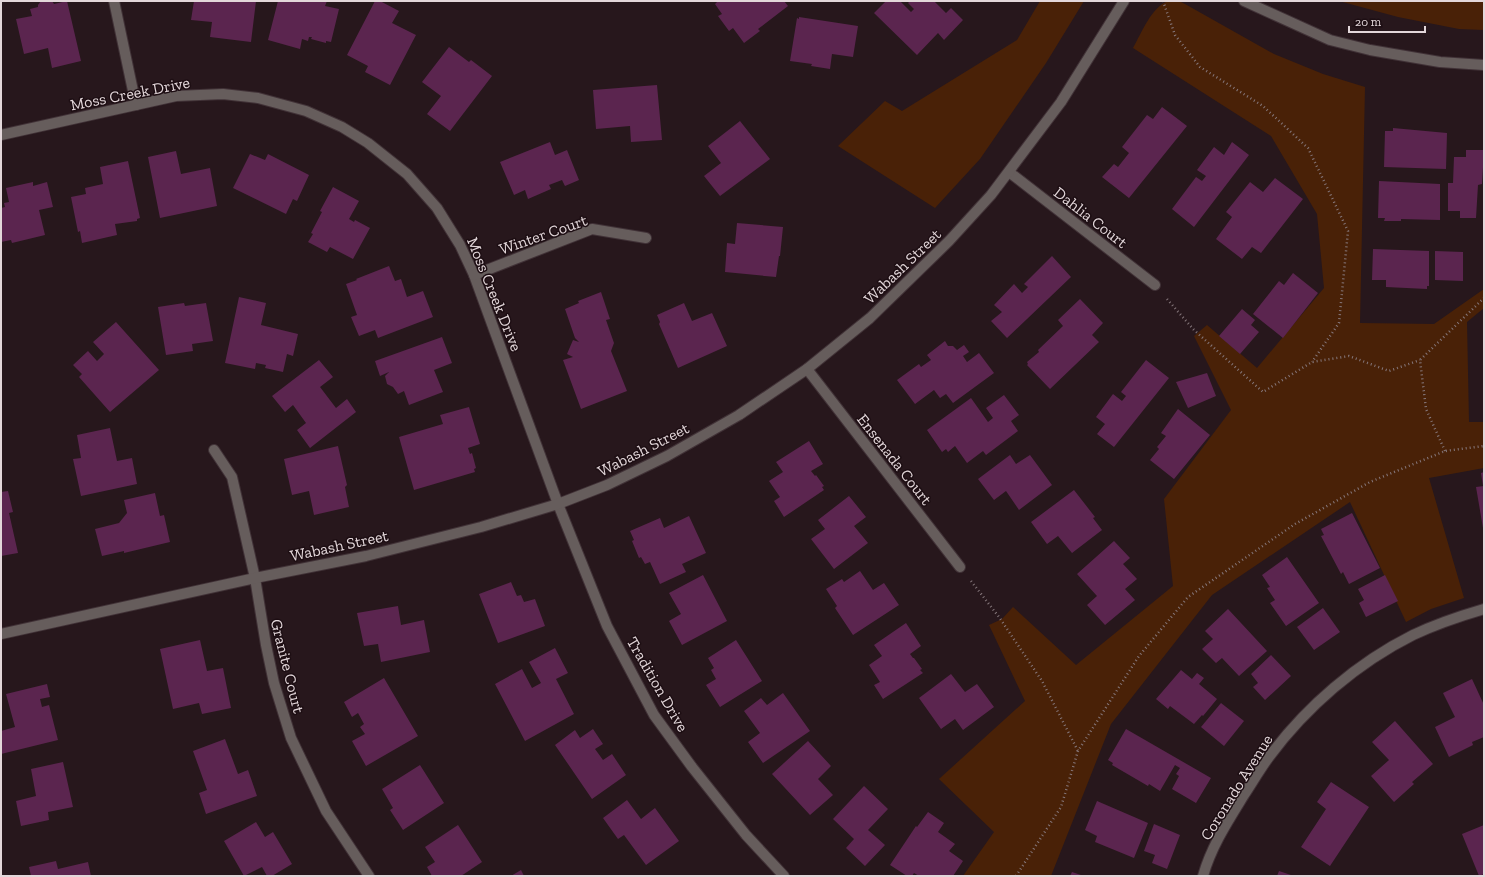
<svg xmlns="http://www.w3.org/2000/svg" width="1485" height="877" font-family="'Zilla Slab',serif">
<style>
.green{fill:#492107}
.building{fill:#5b254f}
.lines{fill:none;stroke-linecap:round;stroke-linejoin:round}
.street-casing{stroke:#413237;stroke-width:12}
.path{stroke:#86787c;stroke-width:2.5;stroke-dasharray:1 3;stroke-linecap:butt}
.street{stroke:#665d5c;stroke-width:10}
.labels{text-anchor:middle;stroke-width:3;stroke-linejoin:round;paint-order:stroke}
.street-label{font-size:16px;fill:#e3d7da;stroke:#1d0e13}
</style>
<rect width="100%" height="100%" fill="#27171c"/>
<g class="green">
<path d="M1040 1H1084L1046 63 980 159 935 208 838 146 885 101 902 111 1017 40Z"/>
<path d="M1168 1H1179L1185 4 1274 54 1323 74 1365 87 1360 323 1434 324 1484 289V308L1467 322 1469 422H1484V468L1429 478 1464 598 1431 609 1406 622 1350 502 1212 595 1111 724 1051 876H963L994 832 939 779 1025 701 989 625 1002 619 1013 607 1076 665 1173 586 1164 499 1231 410 1194 336 1207 325 1257 368 1324 288 1317 214 1271 136 1133 48C1142 32 1151 8 1168 1Z"/>
<path d="M1339 1H1484V30L1459 29 1398 17Z"/>
</g>
<g class="building">
<path d="M41 1H52L54 4 67 1 81 61 52 68 48 48 24 54 16 19 32 16 30 9 38 7V5Z"/>
<path d="M194 1H256L251 42 210 37 212 22 191 20Z"/>
<path d="M278 1H327L325 6 339 9 331 42 326 41V43L311 39 312 37H309L308 41 302 39 300 49 268 40Z"/>
<path d="M375 1H380L399 11 392 23 416 35 390 85 365 72 368 66 347 55Z"/>
<path d="M718 1H784L788 6 758 29 760 31 744 43 733 28 729 31 718 16 722 14 715 4Z"/>
<path d="M886 1H900L911 12 914 9 908 3 910 1H934L946 13 951 8 963 20 944 40 938 33 917 55 874 13Z"/>
<path d="M799 17 858 26 853 57 832 54 830 69 811 66 812 64 790 61 797 18 799 19Z"/>
<path d="M449 47 469 62 471 60 492 76 450 131 427 114 441 96 422 82Z"/>
<path d="M657 85 662 140 631 142 630 126 596 129 593 90Z"/>
<path d="M1162 107 1187 126 1129 198 1102 177 1114 164 1118 167 1129 153 1122 147 1147 115 1153 119Z"/>
<path d="M740 121 770 159 720 196 704 176 721 163 708 146Z"/>
<path d="M1393 128 1447 133 1446 169 1384 167 1385 131H1393Z"/>
<path d="M550 142 555 155 567 150 579 180 565 186 562 180 549 185 551 189 528 199 525 190 514 195 500 162Z"/>
<path d="M1232 142 1249 155 1194 227 1172 209 1196 177 1202 181 1206 176 1197 170 1214 147 1224 155Z"/>
<path d="M1466 150H1484L1482 184 1478 185 1476 218H1460V211H1448V183H1453L1454 157H1466Z"/>
<path d="M176 151 181 174 210 168 217 206 160 218 148 157Z"/>
<path d="M250 154 265 160 268 154 309 175 297 201 293 199 286 214 233 188Z"/>
<path d="M128 161 140 218 137 219V221L115 224 117 235 82 243 80 231 78 232 71 197 86 194 85 188 103 184 100 167Z"/>
<path d="M1275 178 1303 199 1261 253 1252 247 1242 259 1216 239 1232 217 1226 212 1250 182 1263 192Z"/>
<path d="M1379 181 1440 184V220L1401 219V221H1384L1385 218H1378Z"/>
<path d="M33 182V186L47 182 53 207 39 210 45 235 12 243 11 240 1 242V208L5 207 4 203 9 202 6 188Z"/>
<path d="M333 187 359 201 349 219 354 222 355 220 370 228 353 259 330 247 327 252 308 242 313 234 311 233 322 212 320 211Z"/>
<path d="M737 223 783 227 780 256H779L776 277 725 272 727 243 735 244Z"/>
<path d="M1373 249 1429 251V286H1427V289L1386 287V280H1372Z"/>
<path d="M1435 251 1463 252V281L1435 280Z"/>
<path d="M1052 256 1071 277 1007 338 991 321 1002 312 994 305 1014 284 1022 293 1028 287 1024 284Z"/>
<path d="M389 266 395 281 401 279 407 297 423 291 433 317 378 338 375 330 359 336 351 317 357 315 346 284 357 280 356 279Z"/>
<path d="M1293 273 1318 293 1283 338 1253 314 1279 281 1284 285Z"/>
<path d="M601 292 610 319 606 320 614 343 611 351 627 391 581 409 563 360 573 357 567 354 573 340 579 342 575 338 565 309 579 303 578 301Z"/>
<path d="M239 297 266 303 261 325 298 334 293 356 287 354 283 372 265 368 266 365 256 363 255 369 225 363Z"/>
<path d="M1080 299 1103 323 1092 335 1099 342 1050 389 1027 365 1028 364 1027 362 1039 352 1038 350 1063 326 1058 320Z"/>
<path d="M184 303 185 306 206 303 213 341 192 344 193 351 166 355 158 307Z"/>
<path d="M684 303 692 321 712 313 727 346 678 368 659 324 660 322 657 315Z"/>
<path d="M1242 309 1255 320 1251 325 1259 332 1240 354 1219 336Z"/>
<path d="M116 322 159 370 110 412 79 377 82 374 73 365 88 351 97 361 104 354 93 342Z"/>
<path d="M442 337 452 363 434 370 443 392 409 405 404 391 398 394 393 387 387 384 385 376 389 372 380 376 375 361Z"/>
<path d="M945 341 948 346H953L957 350 964 345 969 352 963 356 967 362 979 353 994 373 953 403 946 394 940 398 934 390 915 404 897 380 919 364 921 367 931 360 927 355Z"/>
<path d="M319 360 333 377 320 387 336 408 347 399 356 412 310 448 297 430 306 423 293 405 285 412 272 396Z"/>
<path d="M1146 360 1169 378 1114 447 1097 434 1105 424 1096 417 1113 394 1122 401 1126 396 1121 392Z"/>
<path d="M1207 373 1216 396 1188 408 1176 382Z"/>
<path d="M1004 395 1019 415 1011 421 1018 431 986 455 983 451 967 463 955 446 948 452 946 449 942 452 927 430 971 398 988 422 993 418 986 408Z"/>
<path d="M469 407 480 444 468 448 470 454 472 453 476 468 474 469 475 472 414 490 399 437 443 424 440 415Z"/>
<path d="M1178 409 1210 435 1174 479 1150 460 1159 449 1157 447 1166 436 1161 433Z"/>
<path d="M110 428 117 461 132 458 137 484 81 496 73 459 81 458 77 435Z"/>
<path d="M809 441 823 464 811 471 815 476 816 475 824 486 822 487 824 490 784 517 774 501 780 497 769 481 783 472 776 462Z"/>
<path d="M338 446 347 485 345 487 349 507 314 515 309 491 292 495 284 459Z"/>
<path d="M1010 455 1016 464 1030 455 1052 485 1019 510 1006 491 994 500 978 479Z"/>
<path d="M1484 472V486H1483L1481 473Z"/>
<path d="M1484 486V528H1483L1476 487Z"/>
<path d="M1074 490 1095 517 1093 518 1102 530 1072 553 1058 536 1047 544 1031 522Z"/>
<path d="M8 491 13 512 9 513 18 553 1 556V492Z"/>
<path d="M155 493 160 516 164 515 170 542 124 553V551L102 556 95 529 119 523 127 513 124 500Z"/>
<path d="M849 496 866 517 854 526 868 543 834 569 811 539 825 529 818 520Z"/>
<path d="M1352 513 1380 568 1349 584 1343 572 1341 574 1321 536 1324 535 1321 529Z"/>
<path d="M689 516 706 553 682 564 686 572 660 584 650 562 645 564 641 557 639 558 632 541 634 540 630 531 660 518 664 528Z"/>
<path d="M1114 541 1130 558 1123 564 1137 579 1125 589 1135 600 1105 625 1087 605 1097 596 1077 574Z"/>
<path d="M1287 557 1319 603 1286 626 1270 603 1275 600 1267 588 1270 587 1262 575Z"/>
<path d="M860 571 873 590 884 583 899 605 853 635 835 608 837 606 826 589 842 579 844 582Z"/>
<path d="M703 575 727 621 682 645 669 621 681 614 669 593Z"/>
<path d="M1385 575 1398 601 1366 617 1359 603 1364 600 1358 589Z"/>
<path d="M511 582 517 596 521 595 524 602 535 599 545 626 498 643 479 594Z"/>
<path d="M398 606 401 625 424 620 430 652 381 662 378 644 364 646 357 613Z"/>
<path d="M1323 608 1340 632 1314 650 1297 627Z"/>
<path d="M1228 609 1267 651 1239 676 1222 658 1216 663 1202 649 1213 639 1205 631Z"/>
<path d="M906 623 921 646 910 654 913 658H914L922 669 920 670 923 673 883 699 874 685 880 682 869 665 882 656 874 645Z"/>
<path d="M200 640 207 671 223 668 231 708 202 714 199 703 173 709 160 649Z"/>
<path d="M736 640 762 681 720 707 706 685 716 679 711 670 714 668 708 658Z"/>
<path d="M555 648 568 673 556 679 574 714 525 741 495 684 522 669 532 688 541 683 529 662Z"/>
<path d="M1271 655 1291 676 1265 700 1253 687 1258 683 1251 674Z"/>
<path d="M1181 670 1192 679 1197 673 1204 678 1199 684 1217 699 1203 716 1202 715 1194 724 1170 706 1168 709 1156 699Z"/>
<path d="M951 674 965 692 977 684 994 707 963 730 955 719 941 729 919 698Z"/>
<path d="M384 678 418 736 366 766 352 741 365 734 360 727 364 724 358 713 352 717 344 702Z"/>
<path d="M1472 679 1484 705V737L1472 742 1473 745 1449 757 1435 727 1455 717 1443 693Z"/>
<path d="M47 684 50 697 40 699 42 707 49 705 58 740 1 754V731L15 727 6 694Z"/>
<path d="M783 693 810 731 763 763 748 742 760 733 744 711 761 698 767 705Z"/>
<path d="M1221 703 1244 721 1224 746 1201 727Z"/>
<path d="M1395 721 1433 764 1412 782 1414 784 1394 802 1371 776 1389 760 1372 742Z"/>
<path d="M593 729 603 744 595 749 603 760 612 754 626 775 592 799 555 745 575 730 580 738Z"/>
<path d="M1126 729 1211 778 1196 803 1172 789 1179 776 1176 774 1180 768 1175 765 1160 791 1149 784 1148 786 1112 765 1113 763 1108 760Z"/>
<path d="M225 739 238 774 248 770 257 796 206 814 199 793 207 790 193 751Z"/>
<path d="M808 741 831 766 818 779 833 795 810 815 772 774Z"/>
<path d="M63 762 73 807 48 812 49 820 21 826 16 801 36 796 31 769Z"/>
<path d="M420 765 444 803 403 830 390 810 393 808 382 789Z"/>
<path d="M1331 782 1369 807 1330 866 1301 847 1326 809 1317 802Z"/>
<path d="M864 786 888 809 868 830 885 845 865 866 846 848 854 839 833 819Z"/>
<path d="M627 800 641 819 655 808 679 841 646 865 624 835 618 839 603 818Z"/>
<path d="M1097 801 1148 823 1134 858 1095 842 1097 836 1085 830Z"/>
<path d="M928 812 944 823 938 832 955 844 949 851 963 861 953 876H919L914 873 912 876H907L890 865 916 826 917 827Z"/>
<path d="M256 822 265 837 273 832 292 864 272 876H267L262 867 244 876 224 841Z"/>
<path d="M1154 824 1180 835 1167 869 1152 863 1155 855 1144 851Z"/>
<path d="M458 825 482 862 461 876H432L427 867 435 862 425 847Z"/>
<path d="M1484 825V874L1479 876 1462 834Z"/>
<path d="M56 861 58 869 88 862 91 876H31L29 867Z"/>
<path d="M521 870 524 876H511Z"/>
<path d="M1279 871 1294 876H1277Z"/>
<path d="M1072 872 1084 876H1070Z"/>
</g>
<g class="lines">
<g class="street-casing">
<g id="street">
<path d="M114 1 136 105"/>
<path d="M1244 1 1330 40 1370 50 1440 62 1484 65"/>
<path d="M1 135 176 96 223 94 258 98 306 111 342 127 368 143 407 174 437 208 460 245 474 275 558 504 607 626 654 715 692 767 746 835 784 876"/>
<path d="M1009 172 1155 285"/>
<path d="M474 275 592 229 646 238"/>
<path d="M807 369 960 567"/>
<path d="M214 450 232 477 255 578 266 645 274 683 291 738 326 811 369 876"/>
<path d="M1 634 255 578 366 556 481 527 558 504 607 485 667 456 739 415 807 369 870 318 949 241 991 195 1061 102 1124 1"/>
<path d="M1203 876C1211 847 1228 821 1244 795 1252 783 1260 769 1269 757 1306 707 1357 663 1413 635 1436 624 1460 616 1484 609"/>
</g>
</g>
<g class="path">
<path d="M1163 1 1175 35 1200 67 1263 106 1308 148 1348 231 1339 323 1312 362"/>
<path d="M1167 299 1194 330 1263 392 1312 362 1349 356 1389 371 1420 360"/>
<path d="M1445 451 1426 409 1420 360 1484 298"/>
<path d="M971 581 999 617 1042 681 1078 751"/>
<path d="M1016 876 1061 807 1078 751 1139 656 1188 597 1295 524 1370 482 1445 451 1484 446"/>
</g>
<use href="#street" class="street"/>
</g>
<g class="labels">
<g class="street-label">
<text transform="translate(130 93) rotate(-11)" y="6">Moss Creek Drive</text>
<text transform="translate(1091 217) rotate(38)" y="6">Dahlia Court</text>
<text transform="translate(543 234) rotate(-19)" y="6">Winter Court</text>
<text transform="translate(902 266) rotate(-44)" y="6">Wabash Street</text>
<text transform="translate(495 294) rotate(68)" y="6">Moss Creek Drive</text>
<text transform="translate(643 449) rotate(-27)" y="6">Wabash Street</text>
<text transform="translate(895 459) rotate(52)" y="6">Ensenada Court</text>
<text transform="translate(339 545) rotate(-12)" y="6">Wabash Street</text>
<text transform="translate(288 666) rotate(76)" y="6">Granite Court</text>
<text transform="translate(658 684) rotate(60)" y="6">Tradition Drive</text>
<text transform="translate(1236 787) rotate(-58)" y="6">Coronado Avenue</text>
</g>
</g>
<rect width="1485" height="877" fill="none" stroke="#e3d7da" stroke-width="4"/>
<path d="M1349 26v6h76v-6" fill="none" stroke="#e3d7da" stroke-width="2"/>
<text x="1355" y="26" font-size="12" fill="#e3d7da" stroke="#1d0e13" stroke-width="3" paint-order="stroke">20 m</text>
</svg>
